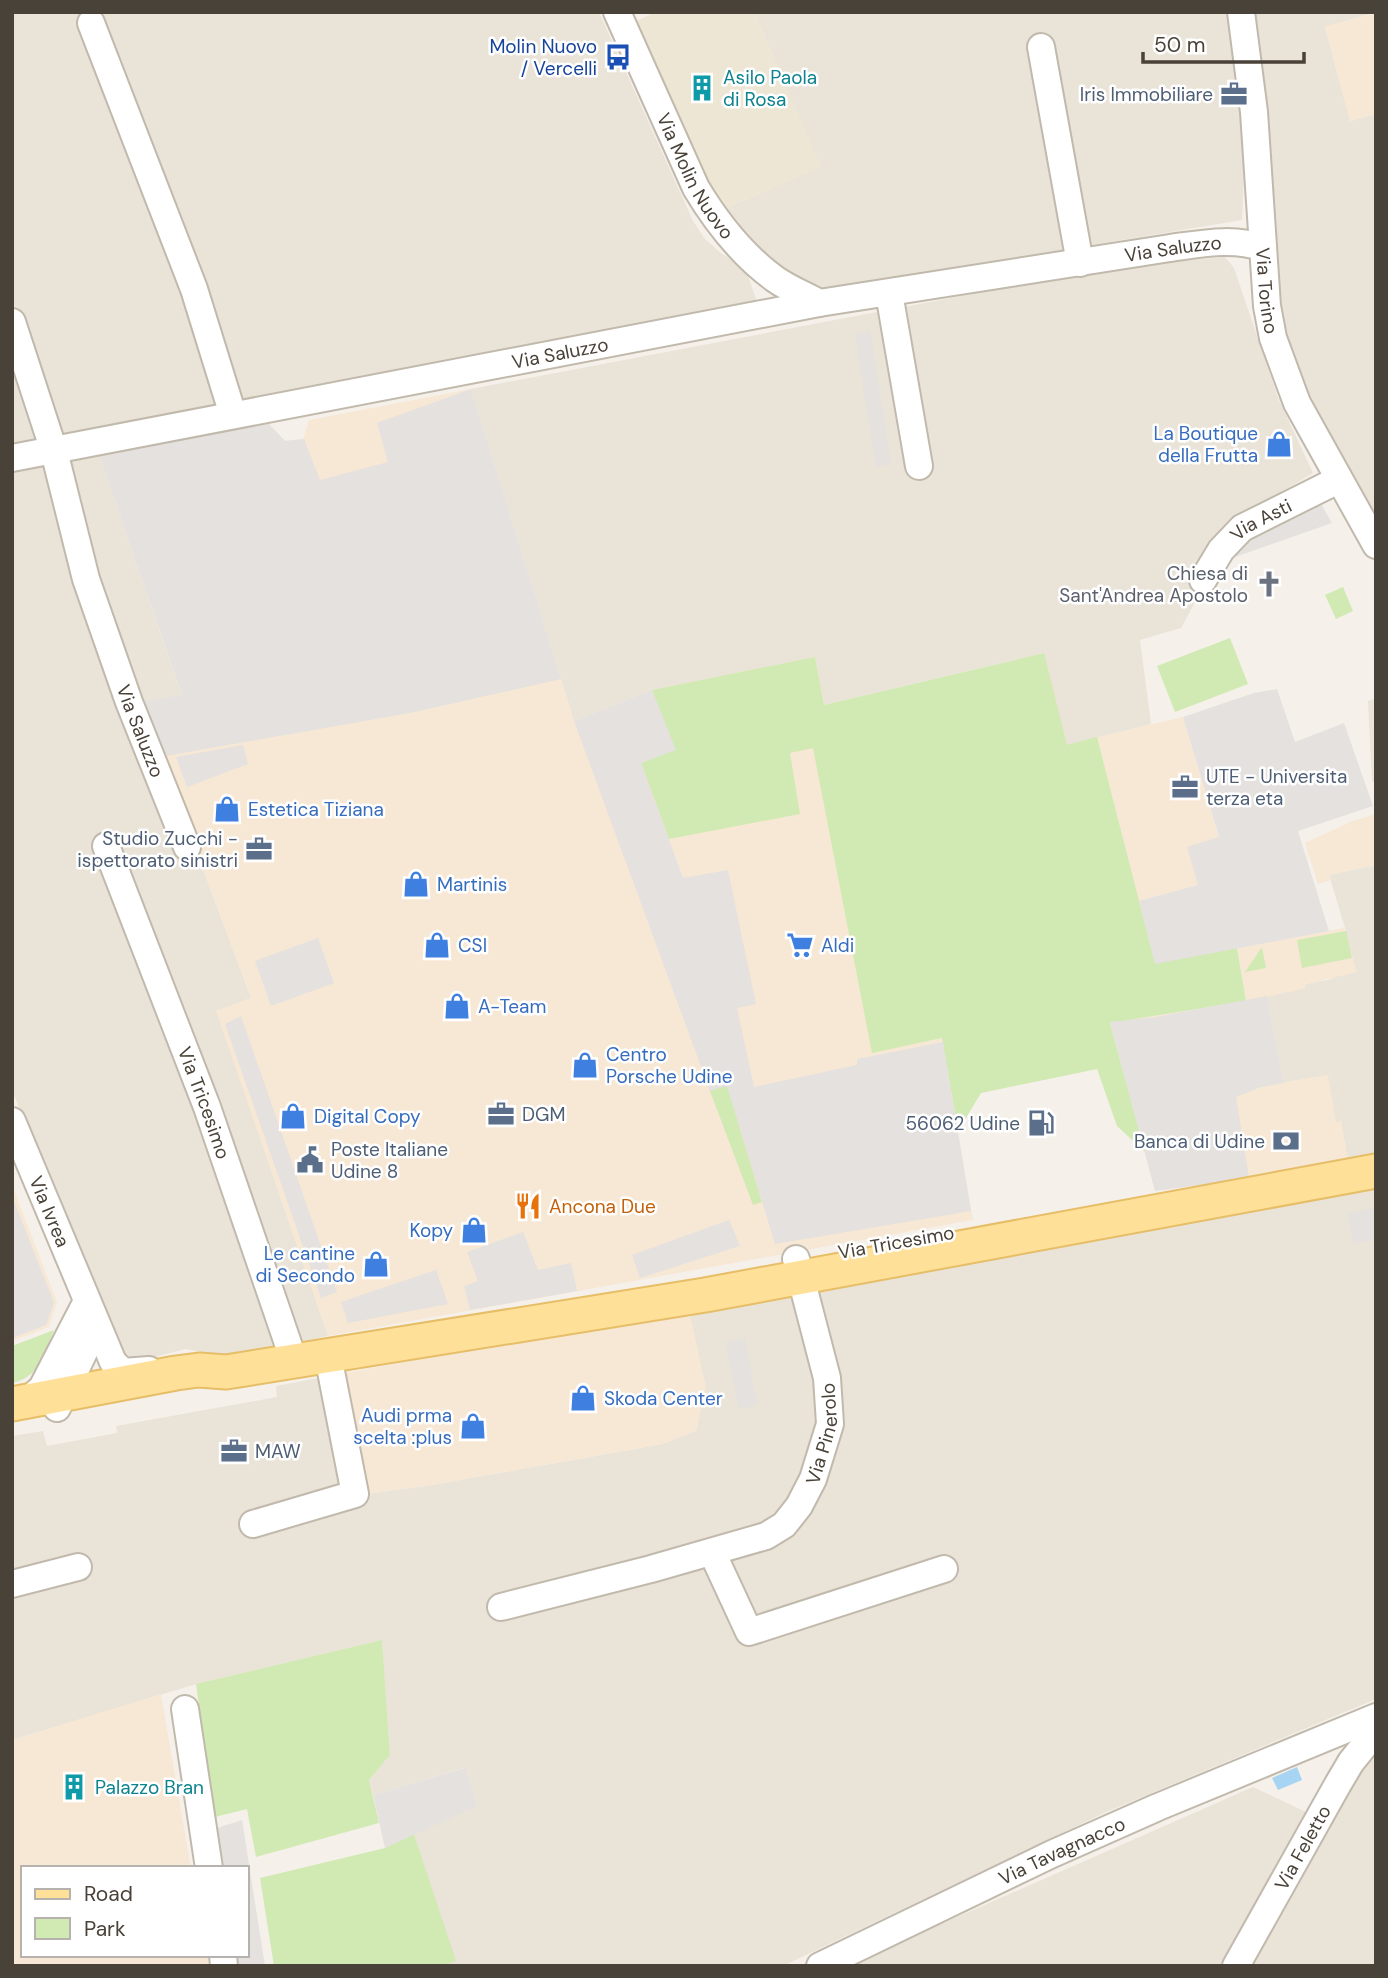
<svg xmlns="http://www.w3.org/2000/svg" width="1388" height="1978" font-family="'DM Sans',sans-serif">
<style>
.residential{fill:#e9e3d8}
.commercial{fill:#f7e8d5}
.education{fill:#eee6d4}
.green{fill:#d1e9b2}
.parking{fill:#e4e1de}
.water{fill:#a6d4f2}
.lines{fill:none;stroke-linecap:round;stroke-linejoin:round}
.minor-casing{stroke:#c1b9ac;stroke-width:30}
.major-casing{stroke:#e6be67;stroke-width:37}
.minor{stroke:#fff;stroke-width:26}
.major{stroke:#ffe099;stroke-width:33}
.labels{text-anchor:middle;stroke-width:5;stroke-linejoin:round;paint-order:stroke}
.transit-label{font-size:19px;fill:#164399;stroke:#fff;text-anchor:end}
.culture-label{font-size:19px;fill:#0d838f;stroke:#fff;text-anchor:start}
.service-label{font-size:19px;fill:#4e5e75;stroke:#fff;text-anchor:end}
.street-label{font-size:19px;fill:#494238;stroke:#fff}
.shop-label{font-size:19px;fill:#366cbe;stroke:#fff;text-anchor:start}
.worship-label{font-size:19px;fill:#5b616d;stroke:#fff;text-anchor:end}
.food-label{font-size:19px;fill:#c56008;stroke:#fff;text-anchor:start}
</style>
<rect width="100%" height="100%" fill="#f5f1ea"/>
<g class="residential">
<path d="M12 12H599L693 221 705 239 722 254 745 267 757 302 654 326 12 443Z"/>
<path d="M754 12H1229L1246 128 1242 220 833 288H819L794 282 719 211 820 167Z"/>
<path d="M1252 12H1376L1325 27 1350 121 1376 114V526L1318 420 1282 341Z"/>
<path d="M1225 257 1234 268 1278 398 1313 473 1242 515 1181 628 1140 640 1151 724 1067 746 1043 653 824 705 815 658 652 690 574 721 471 389 983 292 1150 264Z"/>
<path d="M99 455 182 696 141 703 251 998 217 1011 328 1336 224 1356 185 1349 132 1363 116 1349 12 1090V471Z"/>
<path d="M1376 698V781L1372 782 1368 701Z"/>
<path d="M1376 865V1154L1348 1161 1341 1122H1336L1284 1083 1267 996 1305 988V984L1332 979 1346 931 1329 875Z"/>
<path d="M1376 1186V1699L1106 1812 783 1966H444L455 1961 414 1834 477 1805 464 1768 373 1795 369 1780 390 1755 382 1640 196 1684 12 1740V1436L43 1431 47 1446 117 1433 116 1426 277 1397 276 1386 345 1373 367 1494 426 1486 663 1444 697 1430 689 1310 1081 1243Z"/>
<path d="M1376 1751V1966H1245L1354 1778Z"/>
<path d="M1253 1787 1306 1812 1221 1966H846Z"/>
</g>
<g class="commercial">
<path d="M1376 13V114L1350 121 1325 26Z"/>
<path d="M471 389 574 721 652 690 815 657 893 1048 942 1038 973 1220 328 1336 216 1011 251 998 141 702 182 695 99 455 267 422 285 441 303 439 309 420Z"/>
<path d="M1183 717 1219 838 1199 885 1139 901 1097 737Z"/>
<path d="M1376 814V865L1330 875 1331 880 1318 884 1305 843 1350 822Z"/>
<path d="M1344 928 1357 972 1306 984V988L1267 997 1284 1082 1328 1075 1336 1122 1341 1121 1348 1161 1278 1174 1155 1191 1110 1022 1246 1000 1237 948Z"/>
<path d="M12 1185 57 1302 49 1327 12 1341Z"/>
<path d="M689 1310 706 1387 697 1430 663 1444 426 1486 366 1494 345 1373Z"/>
<path d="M161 1694 191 1868H23V1955H207L209 1966H12V1740Z"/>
</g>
<path class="education" d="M656 12H754L821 167 719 211 634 22Z"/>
<g class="green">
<path d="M1343 587 1353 611 1336 619 1325 595Z"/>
<path d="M1230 638 1248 684 1175 712 1157 666Z"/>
<path d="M1044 653 1067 745 1097 737 1155 963 1237 948 1246 1001 1110 1023 1145 1152 1117 1126 1097 1069 981 1093 958 1131 942 1038 872 1053 813 748 790 753 800 814 669 839 641 763 675 749 652 690 815 657 824 705Z"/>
<path d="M1346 931 1352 958 1302 968 1297 940Z"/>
<path d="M1262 947 1266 968 1245 972Z"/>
<path d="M727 1085 762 1202 753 1205 710 1091Z"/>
<path d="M54 1330C44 1354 40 1377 12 1383V1346Z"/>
<path d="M382 1640 390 1755 369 1780 379 1823 256 1857 247 1809 215 1817 196 1684Z"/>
<path d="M414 1834 456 1961 443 1966H274L260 1878 385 1848Z"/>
</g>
<g class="parking">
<path d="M870 331 891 464 876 467 855 334Z"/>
<path d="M471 389 561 679 410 713 160 757 141 702 182 695 99 455 267 422 285 441 304 439 320 480 388 462 377 423Z"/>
<path d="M1321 504 1332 523 1221 562 1236 540Z"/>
<path d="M1277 689 1295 742 1344 723 1373 806 1298 831 1329 931 1155 964 1139 901 1198 885 1187 847 1219 837 1183 717 1254 693Z"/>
<path d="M652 690 676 750 641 763 683 878 728 870 756 1004 737 1008 754 1087 857 1065V1059L943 1042 971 1211 775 1244 727 1086 710 1091 574 721Z"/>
<path d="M243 745 248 764 187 787 176 757Z"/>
<path d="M318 938 334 983 271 1006 255 961Z"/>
<path d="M1267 996 1284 1083 1261 1087 1236 1097 1249 1178 1155 1191 1110 1022 1156 1017Z"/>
<path d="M241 1016 337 1292 321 1298 225 1024Z"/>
<path d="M12 1196 54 1303 46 1325 12 1338Z"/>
<path d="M1376 1208V1239L1354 1244 1348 1213Z"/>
<path d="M729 1220 740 1246 640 1278 632 1255Z"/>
<path d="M523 1232 538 1270 571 1263 577 1291 470 1310 464 1286 478 1281 467 1252Z"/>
<path d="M436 1270 448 1304 348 1323 341 1302Z"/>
<path d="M745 1339 757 1405 739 1409 726 1342Z"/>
<path d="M465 1768 477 1806 385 1848 373 1795Z"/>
<path d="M242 1820 250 1871 265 1966H239L237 1955H247V1868H223L217 1828Z"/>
</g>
<path class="water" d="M1297 1767 1302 1780 1278 1790 1272 1778Z"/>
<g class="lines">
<g class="minor-casing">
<g id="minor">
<path id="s1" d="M617 12 696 188C717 223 742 255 775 279 789 289 805 295 819 303"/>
<path id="s2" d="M1241 12 1254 112 1267 306 1273 338 1297 403 1376 545"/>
<path d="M91 23 194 289 233 415"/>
<path d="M1041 47 1080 263"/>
<path d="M889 293 919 466"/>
<path id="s3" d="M12 322 54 451 86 579 129 702 187 847"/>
<path id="s4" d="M12 458 819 303 1170 248C1201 244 1233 237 1263 248"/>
<path id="s5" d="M1203 580 1221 550 1242 528 1338 480"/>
<path id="s6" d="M106 846 207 1107 294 1361"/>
<path id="s7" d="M12 1121 113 1362 123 1372 149 1370"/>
<path d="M26 1402 42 1388 86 1303"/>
<path d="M57 1408 96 1327"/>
<path d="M253 1524 355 1494 328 1356"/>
<path d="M712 1552 749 1632 944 1569"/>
<path d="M12 1584 78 1567"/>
<path id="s8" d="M501 1607 651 1569 766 1536 784 1525 799 1506 813 1479 830 1424 827 1378 796 1259"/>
<path d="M185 1709 209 1868"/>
<path d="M223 1955 224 1966"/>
<path id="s9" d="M820 1966 1052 1854 1158 1807 1376 1717"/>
<path id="s10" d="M1236 1966 1338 1784 1351 1762 1376 1731"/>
</g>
</g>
<g class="major-casing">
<path id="major" d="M12 1404 176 1373 199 1370 226 1372 705 1295 1376 1171"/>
</g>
<use href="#minor" class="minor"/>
<use href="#major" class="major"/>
</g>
<defs>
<g id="bus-bare" transform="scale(2.1)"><path d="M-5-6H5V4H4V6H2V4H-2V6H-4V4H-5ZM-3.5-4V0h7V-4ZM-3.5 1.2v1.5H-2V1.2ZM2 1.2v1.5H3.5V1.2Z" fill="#1a4fb4" stroke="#fff" stroke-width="2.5" paint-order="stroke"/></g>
<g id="building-bare" transform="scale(2.1)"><path d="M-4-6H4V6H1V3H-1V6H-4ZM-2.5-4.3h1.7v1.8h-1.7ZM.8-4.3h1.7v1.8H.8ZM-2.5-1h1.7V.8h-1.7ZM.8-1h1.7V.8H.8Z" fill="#0f9aa8" stroke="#fff" stroke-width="2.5" paint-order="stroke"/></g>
<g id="office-bare" transform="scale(2.1)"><path d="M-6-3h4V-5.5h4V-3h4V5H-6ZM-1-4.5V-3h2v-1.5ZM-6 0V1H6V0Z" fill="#5c6f8a" stroke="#fff" stroke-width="2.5" paint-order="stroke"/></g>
<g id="shop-bare" transform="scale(2.1)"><path d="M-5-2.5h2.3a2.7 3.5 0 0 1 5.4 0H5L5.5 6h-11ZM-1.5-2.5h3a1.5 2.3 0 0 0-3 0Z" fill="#3f7fe0" stroke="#fff" stroke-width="2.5" paint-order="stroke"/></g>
<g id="church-bare" transform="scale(2.1)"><path d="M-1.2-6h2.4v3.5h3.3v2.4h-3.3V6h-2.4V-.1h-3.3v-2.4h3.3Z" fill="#6b7280" stroke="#fff" stroke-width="2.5" paint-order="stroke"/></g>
<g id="supermarket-bare" transform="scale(2.1)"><path d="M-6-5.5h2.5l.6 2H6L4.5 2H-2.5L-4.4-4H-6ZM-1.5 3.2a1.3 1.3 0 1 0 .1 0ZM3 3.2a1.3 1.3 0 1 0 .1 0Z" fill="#3f7fe0" stroke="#fff" stroke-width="2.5" paint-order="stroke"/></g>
<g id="fuel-bare" transform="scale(2.1)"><path d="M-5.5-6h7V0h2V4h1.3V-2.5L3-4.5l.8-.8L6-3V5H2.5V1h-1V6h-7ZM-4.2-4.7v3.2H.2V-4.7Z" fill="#5c6f8a" stroke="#fff" stroke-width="2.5" paint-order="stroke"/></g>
<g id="bank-bare" transform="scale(2.1)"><path d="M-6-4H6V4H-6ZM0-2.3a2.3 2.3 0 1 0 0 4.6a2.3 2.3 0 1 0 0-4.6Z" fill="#5c6f8a" stroke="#fff" stroke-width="2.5" paint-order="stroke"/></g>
<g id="civic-bare" transform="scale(2.1)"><path d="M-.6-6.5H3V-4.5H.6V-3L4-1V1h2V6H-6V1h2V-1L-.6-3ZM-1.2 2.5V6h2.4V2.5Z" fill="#5c6f8a" stroke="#fff" stroke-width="2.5" paint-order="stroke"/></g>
<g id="restaurant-bare" transform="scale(2.1)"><path d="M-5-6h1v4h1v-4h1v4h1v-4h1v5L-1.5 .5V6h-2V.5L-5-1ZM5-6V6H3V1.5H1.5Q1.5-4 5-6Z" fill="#e8710a" stroke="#fff" stroke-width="2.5" paint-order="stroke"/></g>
</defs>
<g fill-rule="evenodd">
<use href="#bus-bare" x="618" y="57"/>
<use href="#building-bare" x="702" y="88"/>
<use href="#office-bare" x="1234" y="94"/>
<use href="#shop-bare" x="1279" y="444"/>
<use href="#church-bare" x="1269" y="584"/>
<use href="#office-bare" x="1185" y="787"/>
<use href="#shop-bare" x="227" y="809"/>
<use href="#office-bare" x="259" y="849"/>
<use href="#shop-bare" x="416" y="884"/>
<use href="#shop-bare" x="437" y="945"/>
<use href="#supermarket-bare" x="800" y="945"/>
<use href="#shop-bare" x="457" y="1006"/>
<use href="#shop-bare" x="585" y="1065"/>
<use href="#office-bare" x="501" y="1114"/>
<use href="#shop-bare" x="293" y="1116"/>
<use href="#fuel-bare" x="1041" y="1123"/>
<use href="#bank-bare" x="1286" y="1141"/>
<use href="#civic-bare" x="310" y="1160"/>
<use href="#restaurant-bare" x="528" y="1206"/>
<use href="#shop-bare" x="474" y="1230"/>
<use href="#shop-bare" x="376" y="1264"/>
<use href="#shop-bare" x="583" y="1398"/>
<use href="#shop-bare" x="473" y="1426"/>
<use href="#office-bare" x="234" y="1451"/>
<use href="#building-bare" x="74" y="1787"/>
</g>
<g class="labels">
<g class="transit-label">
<text x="597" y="53">Molin Nuovo<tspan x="597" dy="22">/ Vercelli</tspan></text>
</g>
<g class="culture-label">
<text x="723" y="84">Asilo Paola<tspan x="723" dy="22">di Rosa</tspan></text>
<text x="95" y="1794">Palazzo Bran</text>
</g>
<g class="service-label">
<text x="1213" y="101">Iris Immobiliare</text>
<text x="1206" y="783" text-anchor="start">UTE - Universita<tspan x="1206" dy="22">terza eta</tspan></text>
<text x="238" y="845">Studio Zucchi -<tspan x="238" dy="22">ispettorato sinistri</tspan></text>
<text x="522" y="1121" text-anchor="start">DGM</text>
<text x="1020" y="1130">56062 Udine</text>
<text x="1265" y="1148">Banca di Udine</text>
<text x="331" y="1156" text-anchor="start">Poste Italiane<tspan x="331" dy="22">Udine 8</tspan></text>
<text x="255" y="1458" text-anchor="start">MAW</text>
</g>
<g class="street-label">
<text dy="7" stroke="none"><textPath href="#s1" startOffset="182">Via Molin Nuovo</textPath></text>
<text dy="7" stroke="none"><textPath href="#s4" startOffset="1180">Via Saluzzo</textPath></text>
<text dy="7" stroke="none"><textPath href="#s2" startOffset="280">Via Torino</textPath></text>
<text dy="7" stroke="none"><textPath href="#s4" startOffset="558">Via Saluzzo</textPath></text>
<text dy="7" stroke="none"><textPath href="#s5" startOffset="86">Via Asti</textPath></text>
<text dy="7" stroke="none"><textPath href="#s3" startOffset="429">Via Saluzzo</textPath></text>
<text dy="7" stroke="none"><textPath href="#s6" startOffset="275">Via Tricesimo</textPath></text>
<text dy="7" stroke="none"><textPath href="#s7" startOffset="98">Via Ivrea</textPath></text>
<text transform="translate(896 1242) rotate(-10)" y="7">Via Tricesimo</text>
<text dy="7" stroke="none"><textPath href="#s8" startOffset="397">Via Pinerolo</textPath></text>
<text dy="7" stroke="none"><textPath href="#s10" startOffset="136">Via Feletto</textPath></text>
<text dy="7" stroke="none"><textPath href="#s9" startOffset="268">Via Tavagnacco</textPath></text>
</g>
<g class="shop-label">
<text x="1258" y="440" text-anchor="end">La Boutique<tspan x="1258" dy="22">della Frutta</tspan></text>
<text x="248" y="816">Estetica Tiziana</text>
<text x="437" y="891">Martinis</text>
<text x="458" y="952">CSI</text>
<text x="821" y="952">Aldi</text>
<text x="478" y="1013">A-Team</text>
<text x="606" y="1061">Centro<tspan x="606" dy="22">Porsche Udine</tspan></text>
<text x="314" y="1123">Digital Copy</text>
<text x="453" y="1237" text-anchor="end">Kopy</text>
<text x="355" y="1260" text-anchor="end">Le cantine<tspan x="355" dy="22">di Secondo</tspan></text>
<text x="604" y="1405">Skoda Center</text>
<text x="452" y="1422" text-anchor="end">Audi prma<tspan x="452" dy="22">scelta :plus</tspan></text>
</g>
<g class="worship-label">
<text x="1248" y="580">Chiesa di<tspan x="1248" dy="22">Sant'Andrea Apostolo</tspan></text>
</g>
<g class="food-label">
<text x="549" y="1213">Ancona Due</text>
</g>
</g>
<rect width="1388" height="1978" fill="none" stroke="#494238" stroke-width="28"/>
<rect x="21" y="1866" width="228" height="91" fill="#ffffff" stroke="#b6b3af" stroke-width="2"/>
<rect x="35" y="1889" width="35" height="10" fill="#ffe099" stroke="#b6b3af" stroke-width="2"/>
<text x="84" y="1901" font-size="21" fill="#494238">Road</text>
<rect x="35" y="1918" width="35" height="21" fill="#d1e9b2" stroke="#b6b3af" stroke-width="2"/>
<text x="84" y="1936" font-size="21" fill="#494238">Park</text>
<path d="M1143 52v10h161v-10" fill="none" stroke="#494238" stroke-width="3.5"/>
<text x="1154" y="52" font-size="21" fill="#494238" stroke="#ffffff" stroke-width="5" paint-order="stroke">50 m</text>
</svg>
